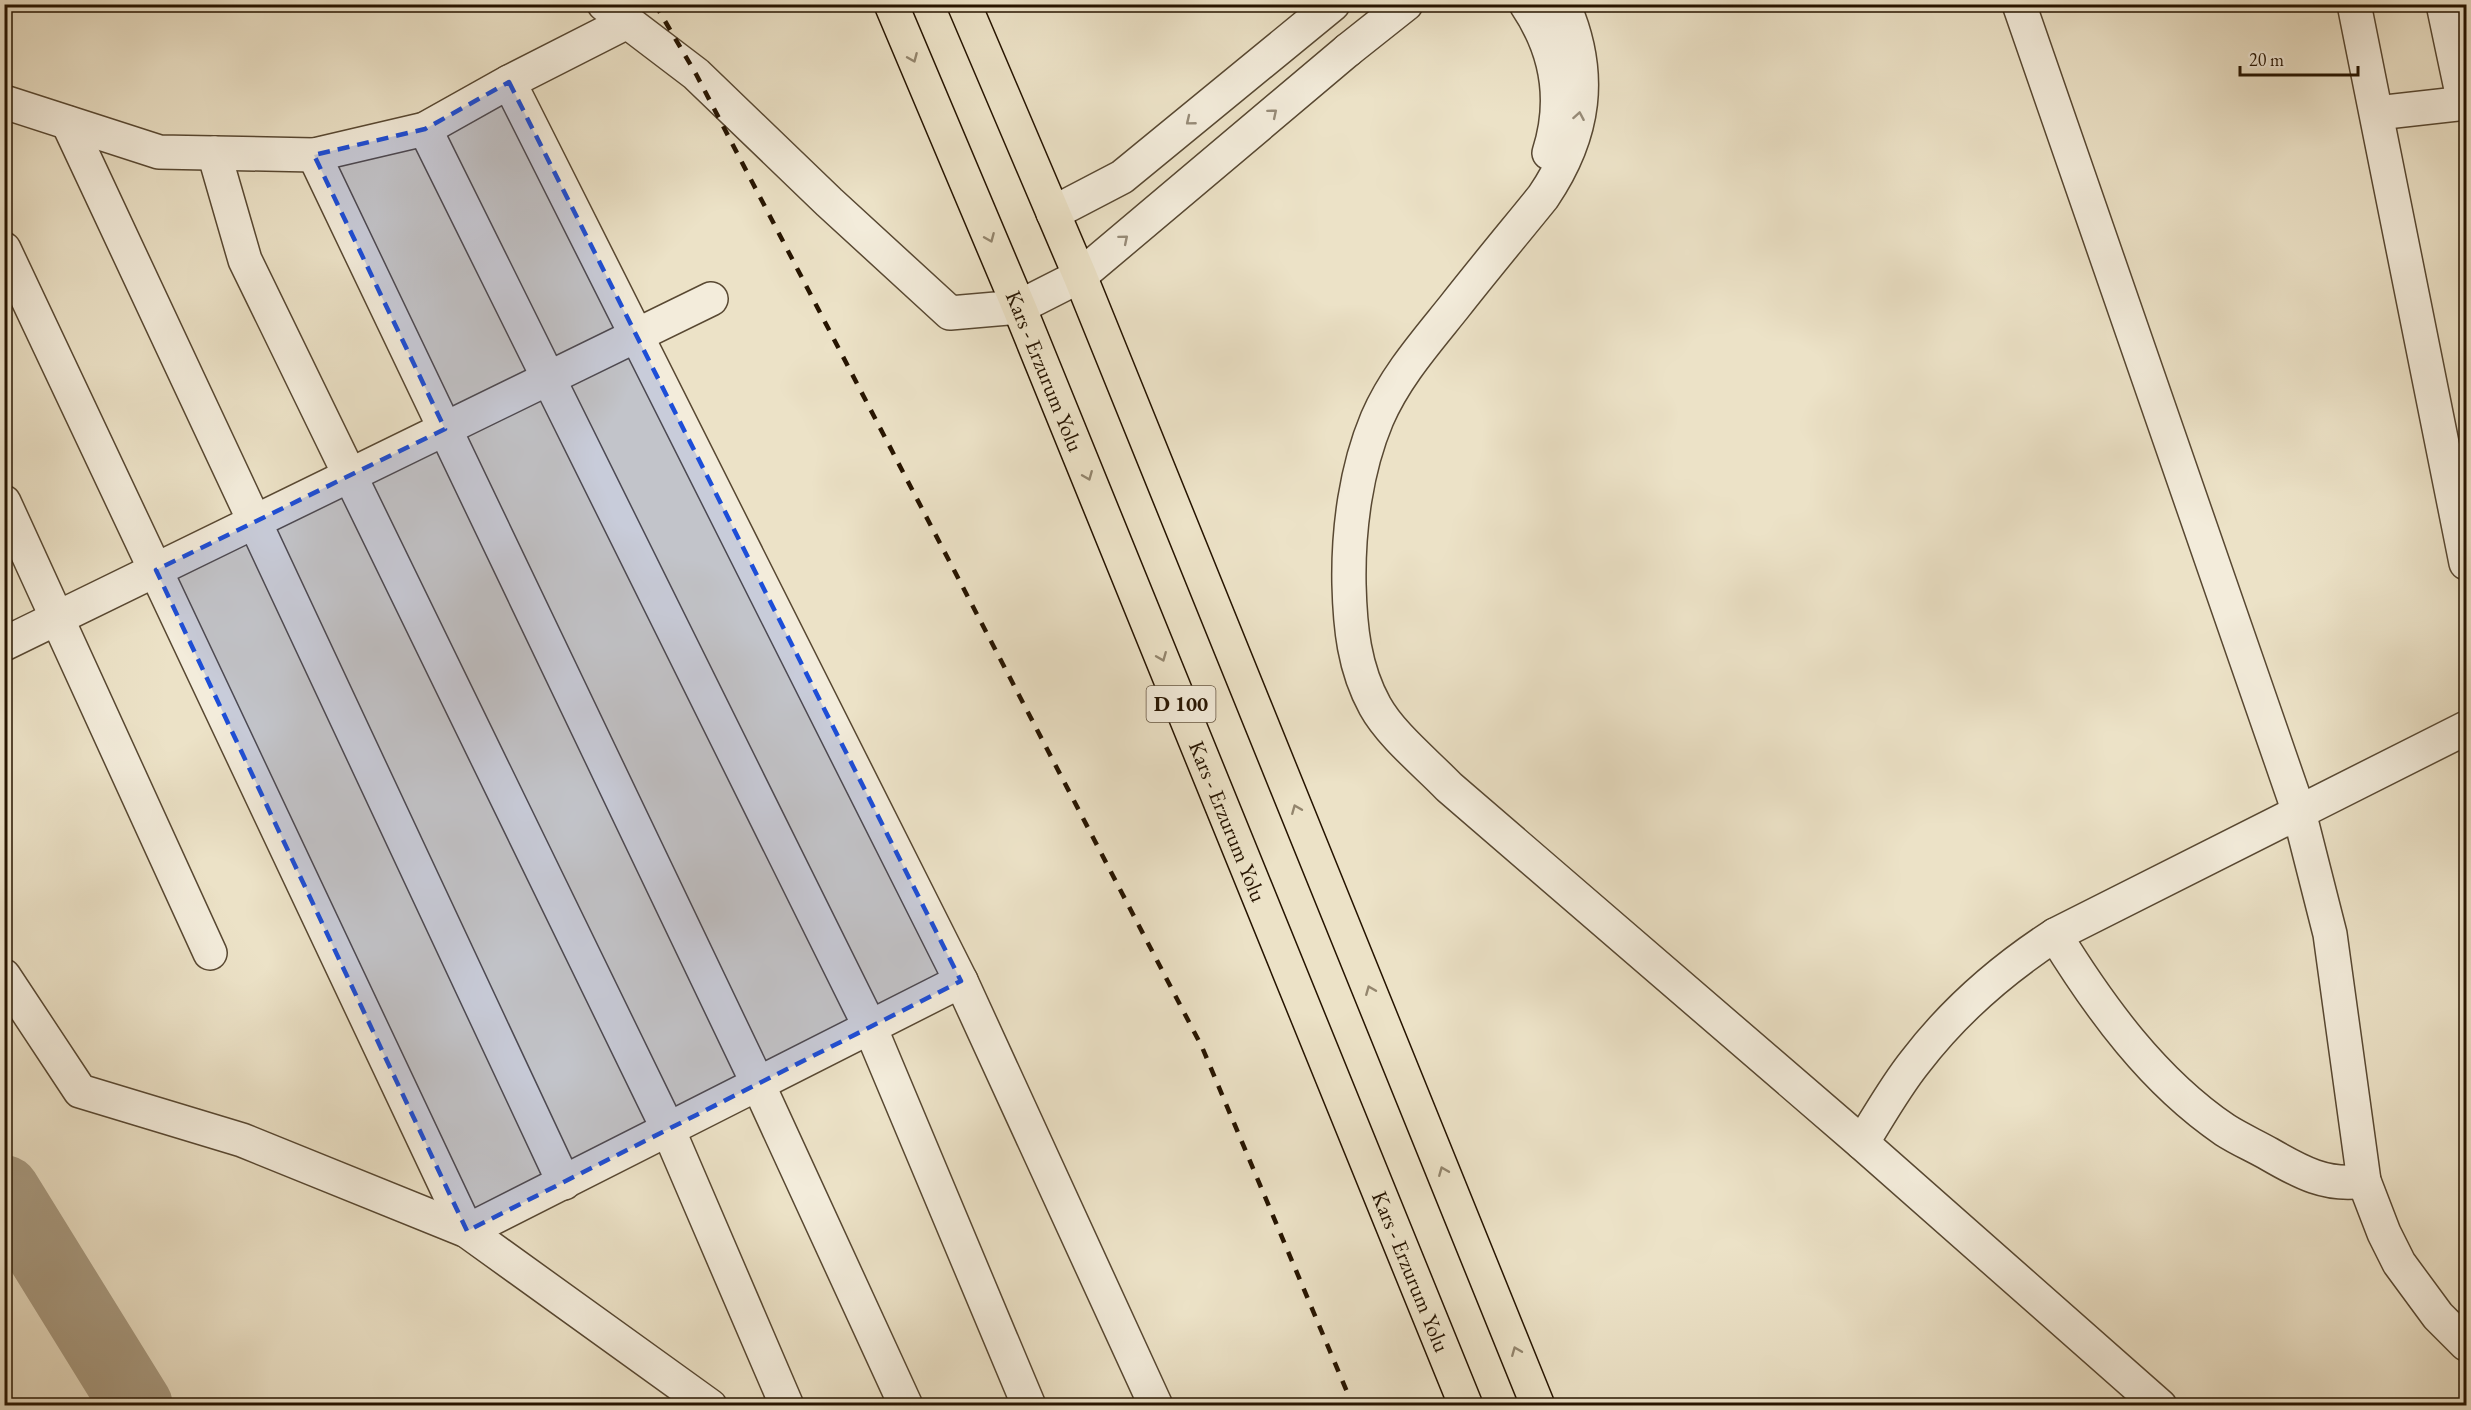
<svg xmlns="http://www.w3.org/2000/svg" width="2471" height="1410" font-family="'EB Garamond',serif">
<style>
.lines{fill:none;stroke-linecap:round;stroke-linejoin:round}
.river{stroke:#a99c83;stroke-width:72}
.minor-casing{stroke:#584832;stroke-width:36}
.tertiary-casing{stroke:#584832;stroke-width:36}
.trunk-casing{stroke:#261400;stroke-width:36}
.minor{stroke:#f3ecdb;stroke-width:33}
.tertiary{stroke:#f3ecdb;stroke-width:33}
.trunk{stroke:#ece2c7;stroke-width:33}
.rail{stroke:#261400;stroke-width:4.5;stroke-dasharray:10 10;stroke-linecap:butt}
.oneway{stroke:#93856d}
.oneway2{stroke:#978b78}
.marked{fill:#1d4ed8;fill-opacity:0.2;stroke:#1d4ed8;stroke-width:4.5;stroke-dasharray:12 8;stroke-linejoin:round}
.labels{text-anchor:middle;stroke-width:4.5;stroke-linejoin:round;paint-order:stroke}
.shield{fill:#f3ecdb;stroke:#645542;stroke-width:1.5}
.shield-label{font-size:21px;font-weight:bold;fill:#261400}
.street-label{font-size:22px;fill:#261400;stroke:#f3ecdb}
</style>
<rect width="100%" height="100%" fill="#ece2c7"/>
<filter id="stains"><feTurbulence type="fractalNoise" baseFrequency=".00333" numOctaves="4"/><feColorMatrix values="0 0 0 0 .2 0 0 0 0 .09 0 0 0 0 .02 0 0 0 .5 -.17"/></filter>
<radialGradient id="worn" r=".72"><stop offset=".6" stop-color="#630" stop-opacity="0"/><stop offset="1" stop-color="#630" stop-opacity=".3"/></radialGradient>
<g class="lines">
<path class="river" d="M4 1191 137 1406"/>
<g class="minor-casing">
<g id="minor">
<path d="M2019 4 2299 812 2330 934 2364 1181 2384 1233 2399 1263 2438 1316 2466 1344"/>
<path d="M2354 4 2466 563"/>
<path d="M2443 4 2464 103"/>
<path d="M1348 50 1406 4"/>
<path d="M509 82 961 981 1156 1406"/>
<path d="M4 102 159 152 314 155 425 129 509 82 627 22"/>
<path d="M2377 113 2466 103"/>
<path d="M68 123 564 1183"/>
<path d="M425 129 870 1027 1029 1406"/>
<path d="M214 153 245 260 668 1129 787 1406"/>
<path d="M314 155 758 1084 906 1406"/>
<path d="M1053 213 1122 177 1333 4"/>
<path d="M4 249 467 1231 961 981"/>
<path d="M4 502 210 953"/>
<path d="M4 644 711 299"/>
<path d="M2055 935C2100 1008 2153 1081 2225 1130 2239 1139 2255 1146 2269 1154 2300 1172 2327 1187 2364 1181"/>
<path d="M4 976 80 1091 242 1140 467 1231 710 1406"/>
<path d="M1862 1143C1879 1116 1895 1087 1915 1062 1954 1011 2001 970 2055 935L2466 728"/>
</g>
</g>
<g class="tertiary-casing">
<g id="tertiary">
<path d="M604 4 696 74 829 202 950 313 1019 307 1080 276 1348 50"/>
<path d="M1526 4C1557 50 1566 100 1549 153"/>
<path d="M1563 4C1594 74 1585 135 1543 197 1513 234 1483 270 1454 307 1426 342 1395 377 1377 419 1356 469 1348 529 1349 584 1350 627 1354 668 1375 706 1391 735 1426 763 1449 787L1862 1143 2160 1406"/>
</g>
</g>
<g class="trunk-casing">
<g id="trunk">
<path id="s1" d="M891 4 1019 307 1466 1406"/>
<path d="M964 4 1080 276 1538 1406"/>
</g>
</g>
<use href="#minor" class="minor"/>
<use href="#tertiary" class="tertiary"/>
<use href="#trunk" class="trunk"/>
<path class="rail" d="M655 4 696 74 1202 1047 1353 1406"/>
</g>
<defs><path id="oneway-chevron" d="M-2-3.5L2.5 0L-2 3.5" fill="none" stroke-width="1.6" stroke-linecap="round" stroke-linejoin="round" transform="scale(1.5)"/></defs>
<g class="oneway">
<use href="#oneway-chevron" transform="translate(913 58) rotate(67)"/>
<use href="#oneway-chevron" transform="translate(990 238) rotate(67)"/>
<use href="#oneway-chevron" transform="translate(1088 476) rotate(68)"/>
<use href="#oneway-chevron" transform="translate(1162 657) rotate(68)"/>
<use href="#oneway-chevron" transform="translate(1296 809) rotate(-112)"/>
<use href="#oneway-chevron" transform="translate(1370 990) rotate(-112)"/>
<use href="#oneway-chevron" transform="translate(1443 1171) rotate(-112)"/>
<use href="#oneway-chevron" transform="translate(1516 1351) rotate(-112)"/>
</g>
<g class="oneway2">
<use href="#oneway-chevron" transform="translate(1273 113) rotate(-40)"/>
<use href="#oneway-chevron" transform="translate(1579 116) rotate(-80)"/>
<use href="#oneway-chevron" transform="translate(1190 121) rotate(141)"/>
<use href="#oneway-chevron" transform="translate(1124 239) rotate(-40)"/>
</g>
<path class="marked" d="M509 82 961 981 467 1231 156 570 445 429 314 155 425 129Z"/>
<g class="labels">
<rect class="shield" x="1146.5" y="686" width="69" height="36" rx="4.5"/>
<g class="shield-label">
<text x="1181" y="711">D 100</text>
</g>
<g class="street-label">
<text dy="8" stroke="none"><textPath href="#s1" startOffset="398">Kars - Erzurum Yolu</textPath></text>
<text dy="8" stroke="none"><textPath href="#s1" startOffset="884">Kars - Erzurum Yolu</textPath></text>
<text dy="8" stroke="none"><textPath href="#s1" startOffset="1370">Kars - Erzurum Yolu</textPath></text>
</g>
</g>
<rect width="2471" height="1410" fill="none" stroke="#ece2c7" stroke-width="24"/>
<rect x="6" y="6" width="2459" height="1398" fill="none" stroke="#261400" stroke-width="3"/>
<rect x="12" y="12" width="2447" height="1386" fill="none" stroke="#261400" stroke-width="1.5"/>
<path d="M2240 66v9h118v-9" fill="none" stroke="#261400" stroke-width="3"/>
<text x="2249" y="66" font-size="18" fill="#261400" stroke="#f3ecdb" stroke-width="4.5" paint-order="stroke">20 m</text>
<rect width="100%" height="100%" filter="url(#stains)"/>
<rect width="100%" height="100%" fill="url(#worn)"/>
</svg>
